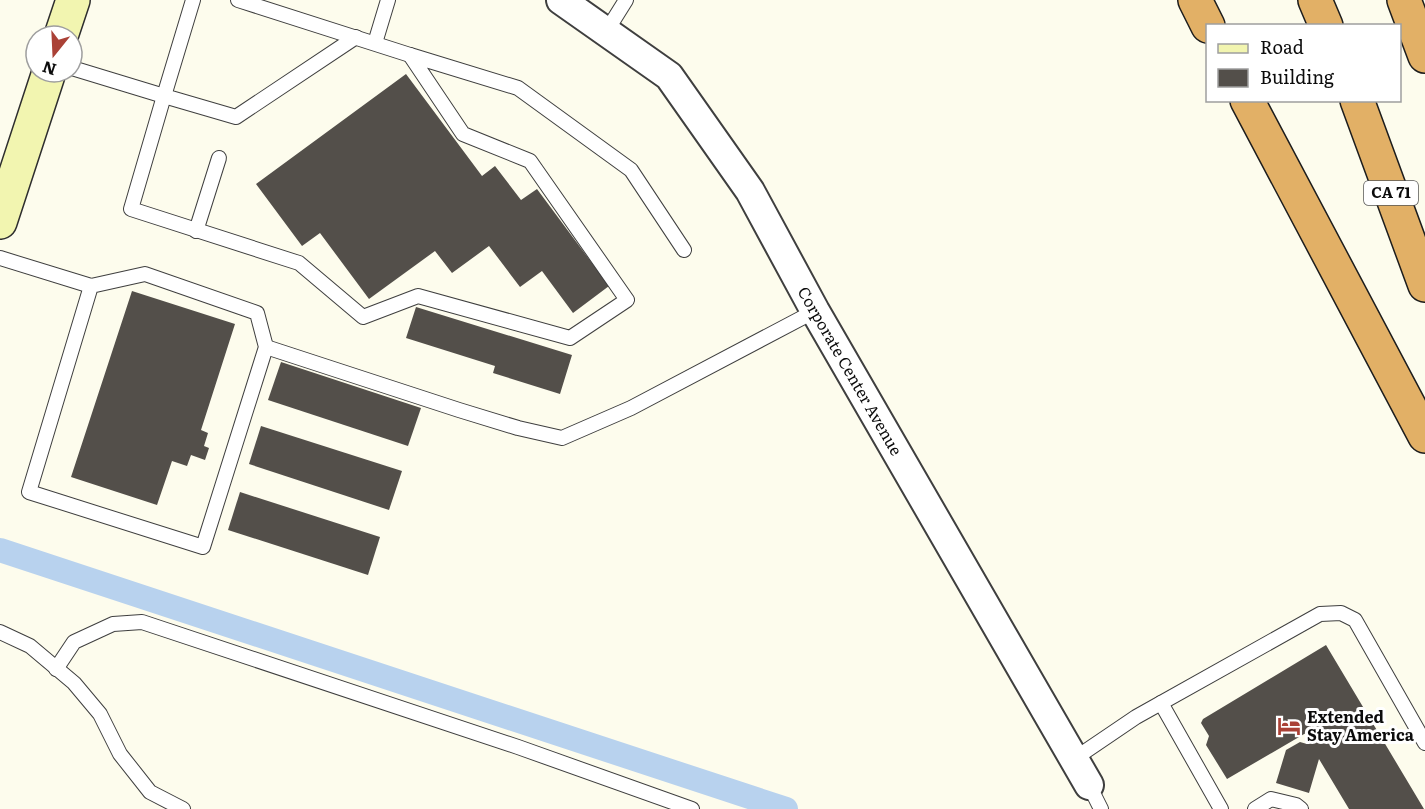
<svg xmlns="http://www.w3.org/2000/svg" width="1425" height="809" font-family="Literata,serif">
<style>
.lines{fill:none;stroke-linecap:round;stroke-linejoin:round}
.canal{stroke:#b8d2ee;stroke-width:24}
.building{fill:#534f4a}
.lane-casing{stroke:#3f3f3f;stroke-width:16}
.street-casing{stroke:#3f3f3f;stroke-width:32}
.secondary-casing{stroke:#2e2e2e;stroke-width:36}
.highway-casing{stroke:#1d1d1d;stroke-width:36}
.lane{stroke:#fff;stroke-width:14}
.street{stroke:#fff;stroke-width:28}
.secondary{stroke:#f2f5b0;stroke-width:33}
.highway{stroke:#e2b066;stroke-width:33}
.labels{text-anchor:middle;stroke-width:6;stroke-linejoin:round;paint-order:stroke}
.shield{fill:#fff;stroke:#555;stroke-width:1.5}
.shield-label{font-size:15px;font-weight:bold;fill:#0c0c0c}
.street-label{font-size:16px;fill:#0c0c0c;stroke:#fff}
.poi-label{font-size:16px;font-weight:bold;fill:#0c0c0c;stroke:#fff;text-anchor:start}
</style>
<rect width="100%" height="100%" fill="#fdfced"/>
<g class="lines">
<path class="canal" d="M0 550 786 809"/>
</g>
<g class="building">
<path d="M406 74 482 176 495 166 521 200 537 189 609 286 573 313 542 271 520 287 489 246 452 273 435 251 369 299 320 233 302 246 256 184Z"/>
<path d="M132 291 235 324 201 430 208 433 204 446 209 448 205 460 191 455 187 466 172 461 157 505 71 477Z"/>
<path d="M416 307 572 355 560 394 493 373 495 366 406 338Z"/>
<path d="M281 362 421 408 408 446 268 400Z"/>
<path d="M261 426 402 471 389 510 249 464Z"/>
<path d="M240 492 380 537 368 575 228 530Z"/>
<path d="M1326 645 1424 809H1349L1319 759 1309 793 1276 783 1286 750 1300 742 1307 744 1311 730 1227 779 1206 745 1209 736 1201 723 1203 719Z"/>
</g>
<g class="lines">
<g class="lane-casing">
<g id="lane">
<path d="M193 0 164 96 236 117 356 37"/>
<path d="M238 0 410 55"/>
<path d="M606 32 626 0"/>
<path d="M375 43 388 0"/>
<path d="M72 68 164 96 131 209 299 263 363 317 418 296 570 338 627 300 530 161 463 134 410 55 518 88 631 170 684 250"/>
<path d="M196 231 219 158"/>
<path d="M0 258 91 286 145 274 257 313 266 347 203 547 29 492 91 286"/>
<path d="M266 347 459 410 518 428 562 438 631 408 815 311"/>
<path d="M0 632 30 646 74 683 100 714 120 754 150 792 183 809"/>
<path d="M56 669 74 642 113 624 142 622 518 747 692 809"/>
<path d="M1161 703 1221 809"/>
<path d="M1074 759 1136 717 1320 614 1341 613 1355 620 1425 743"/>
<path d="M1089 785 1101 809"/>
<path d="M1255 809 1271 799 1296 805 1301 809"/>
</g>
</g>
<g class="street-casing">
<path id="street" d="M561 0 669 76 750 191 815 311 1089 785"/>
</g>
<g class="secondary-casing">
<g id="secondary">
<path d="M61 36 73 0"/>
<path d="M0 222 49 72"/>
</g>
</g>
<g class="highway-casing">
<g id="highway">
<path d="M1195 0 1208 26"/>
<path d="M1315 0 1326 26"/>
<path d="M1404 0 1425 56"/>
<path d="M1247 100 1425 436"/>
<path d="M1357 100 1425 285"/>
</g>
</g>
<use href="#lane" class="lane"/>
<use href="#street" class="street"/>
<use href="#secondary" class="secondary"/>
<use href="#highway" class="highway"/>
</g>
<defs>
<g id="hotel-bare" transform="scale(1.8)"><path d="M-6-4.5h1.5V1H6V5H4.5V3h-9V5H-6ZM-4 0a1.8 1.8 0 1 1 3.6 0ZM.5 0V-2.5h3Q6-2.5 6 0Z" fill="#aa4136" stroke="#fff" stroke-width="2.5" paint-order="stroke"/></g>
</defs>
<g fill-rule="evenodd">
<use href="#hotel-bare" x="1289" y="726"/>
</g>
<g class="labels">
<rect class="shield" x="1364" y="181" width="54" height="24" rx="4.5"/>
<g class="shield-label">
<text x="1391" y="198">CA 71</text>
</g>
<g class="street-label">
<text transform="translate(850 371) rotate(60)" y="6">Corporate Center Avenue</text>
</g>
<g class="poi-label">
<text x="1307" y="723">Extended<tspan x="1307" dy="18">Stay America</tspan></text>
</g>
</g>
<rect x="1206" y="24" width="195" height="78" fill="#ffffff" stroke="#9e9e9e" stroke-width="1.5"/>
<rect x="1218" y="44" width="30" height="9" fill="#f2f5b0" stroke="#9e9e9e" stroke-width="1.5"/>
<text x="1260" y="54" font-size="18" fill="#0c0c0c">Road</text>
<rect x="1218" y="69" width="30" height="18" fill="#534f4a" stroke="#9e9e9e" stroke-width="1.5"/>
<text x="1260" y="84" font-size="18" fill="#0c0c0c">Building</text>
<g transform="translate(54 54) rotate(198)"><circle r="28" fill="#ffffff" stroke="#9e9e9e" stroke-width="1.5"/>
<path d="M0-4.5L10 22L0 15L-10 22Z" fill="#aa4136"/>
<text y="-9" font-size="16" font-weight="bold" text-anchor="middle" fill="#0c0c0c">N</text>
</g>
</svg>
